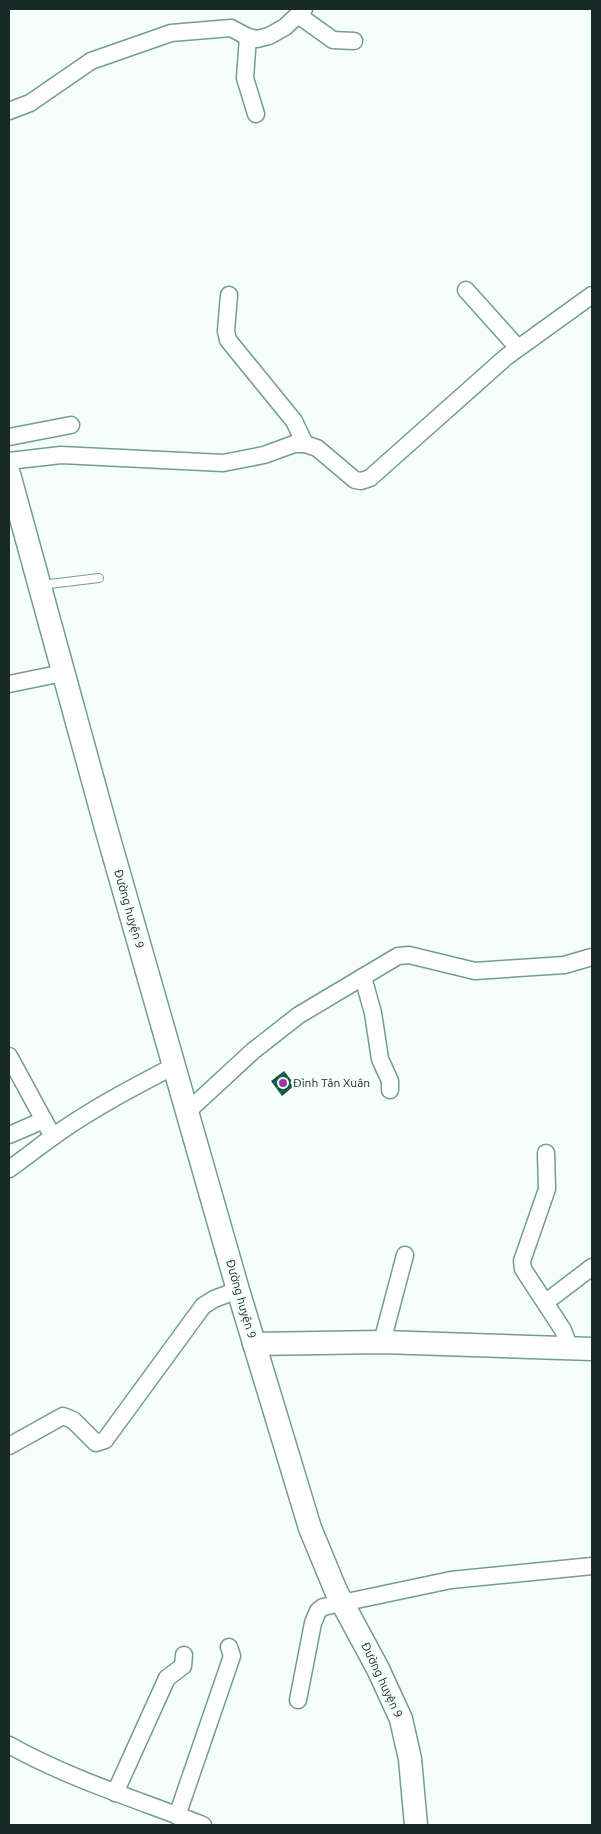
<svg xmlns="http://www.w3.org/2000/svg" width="601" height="1834" font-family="Ubuntu,sans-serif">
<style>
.building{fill:url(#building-hatch)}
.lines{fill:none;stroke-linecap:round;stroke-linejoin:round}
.lane-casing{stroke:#729d92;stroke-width:10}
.street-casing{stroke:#729d92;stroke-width:19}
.secondary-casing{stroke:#729d92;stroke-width:25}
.lane{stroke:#fff;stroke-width:8}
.street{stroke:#fff;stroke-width:16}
.secondary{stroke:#fff;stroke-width:22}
.poi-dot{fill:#9c39a0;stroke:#f5fefb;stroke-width:2}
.labels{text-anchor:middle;stroke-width:5;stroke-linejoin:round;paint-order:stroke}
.street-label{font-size:12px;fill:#182a25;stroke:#f5fefb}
.poi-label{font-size:12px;fill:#182a25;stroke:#f5fefb;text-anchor:start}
</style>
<defs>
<pattern id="building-hatch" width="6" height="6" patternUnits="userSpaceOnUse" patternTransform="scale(1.25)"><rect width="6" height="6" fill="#0e5548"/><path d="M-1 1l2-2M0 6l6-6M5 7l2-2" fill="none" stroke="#306a60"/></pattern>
</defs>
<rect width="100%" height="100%" fill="#f5fefb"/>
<path class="building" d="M284 1071 295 1085 282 1096 271 1081Z"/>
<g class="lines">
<g class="lane-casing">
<path id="lane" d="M41 585 99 578"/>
</g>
<g class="street-casing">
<g id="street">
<path d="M298 15 333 40 354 41"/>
<path d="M248 37 245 78 256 114"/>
<path d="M9 111 30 103 91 61 171 33 231 28 248 37 257 39 269 36 285 27 304 9"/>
<path d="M466 290 518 348"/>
<path d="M229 295 226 331 228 340 294 421 305 444"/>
<path d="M9 437 71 425"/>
<path d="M9 461 61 455 223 463 264 455 294 444H305L317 448 355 480 361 481 370 478 506 357 592 295"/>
<path d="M9 684 63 673"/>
<path d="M363 977 373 1013 380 1059 390 1081V1090"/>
<path d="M9 1056 53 1137"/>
<path d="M188 1111 253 1051 299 1015 398 956 409 955 475 971 564 965 592 957"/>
<path d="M9 1135 44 1120"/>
<path d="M546 1153 547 1189 522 1261 523 1269 563 1330 570 1349"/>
<path d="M9 1169C27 1157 43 1143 61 1131 97 1106 136 1086 174 1066"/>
<path d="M546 1302 592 1267"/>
<path d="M382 1342 405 1255"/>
<path d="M9 1446 63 1416 73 1420 96 1443 105 1440 203 1306 214 1299 238 1290"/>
<path d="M298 1700 313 1623 318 1611 323 1607 451 1580 592 1566"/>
<path d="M9 1745C70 1779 138 1800 203 1825"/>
<path d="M115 1793 167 1678 183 1666 184 1655"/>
<path d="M177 1816 232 1656 229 1647"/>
</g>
</g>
<g class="secondary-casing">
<g id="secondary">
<path d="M9 474 106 828 238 1290 310 1528 336 1591 378 1669 401 1719 410 1759 416 1825"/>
<path d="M254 1344 382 1342 592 1349"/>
</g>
</g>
<use href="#lane" class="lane"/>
<use href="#street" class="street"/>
<use href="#secondary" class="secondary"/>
</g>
<circle class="poi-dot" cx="283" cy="1083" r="5"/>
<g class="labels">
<g class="street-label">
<text transform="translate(129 909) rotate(74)" y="4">Đường huyện 9</text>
<text transform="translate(241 1299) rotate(74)" y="4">Đường huyện 9</text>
<text transform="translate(382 1680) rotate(65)" y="4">Đường huyện 9</text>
</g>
<g class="poi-label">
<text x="293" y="1087">Đình Tân Xuân</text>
</g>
</g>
<rect width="601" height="1834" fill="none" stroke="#182a25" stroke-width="20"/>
</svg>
